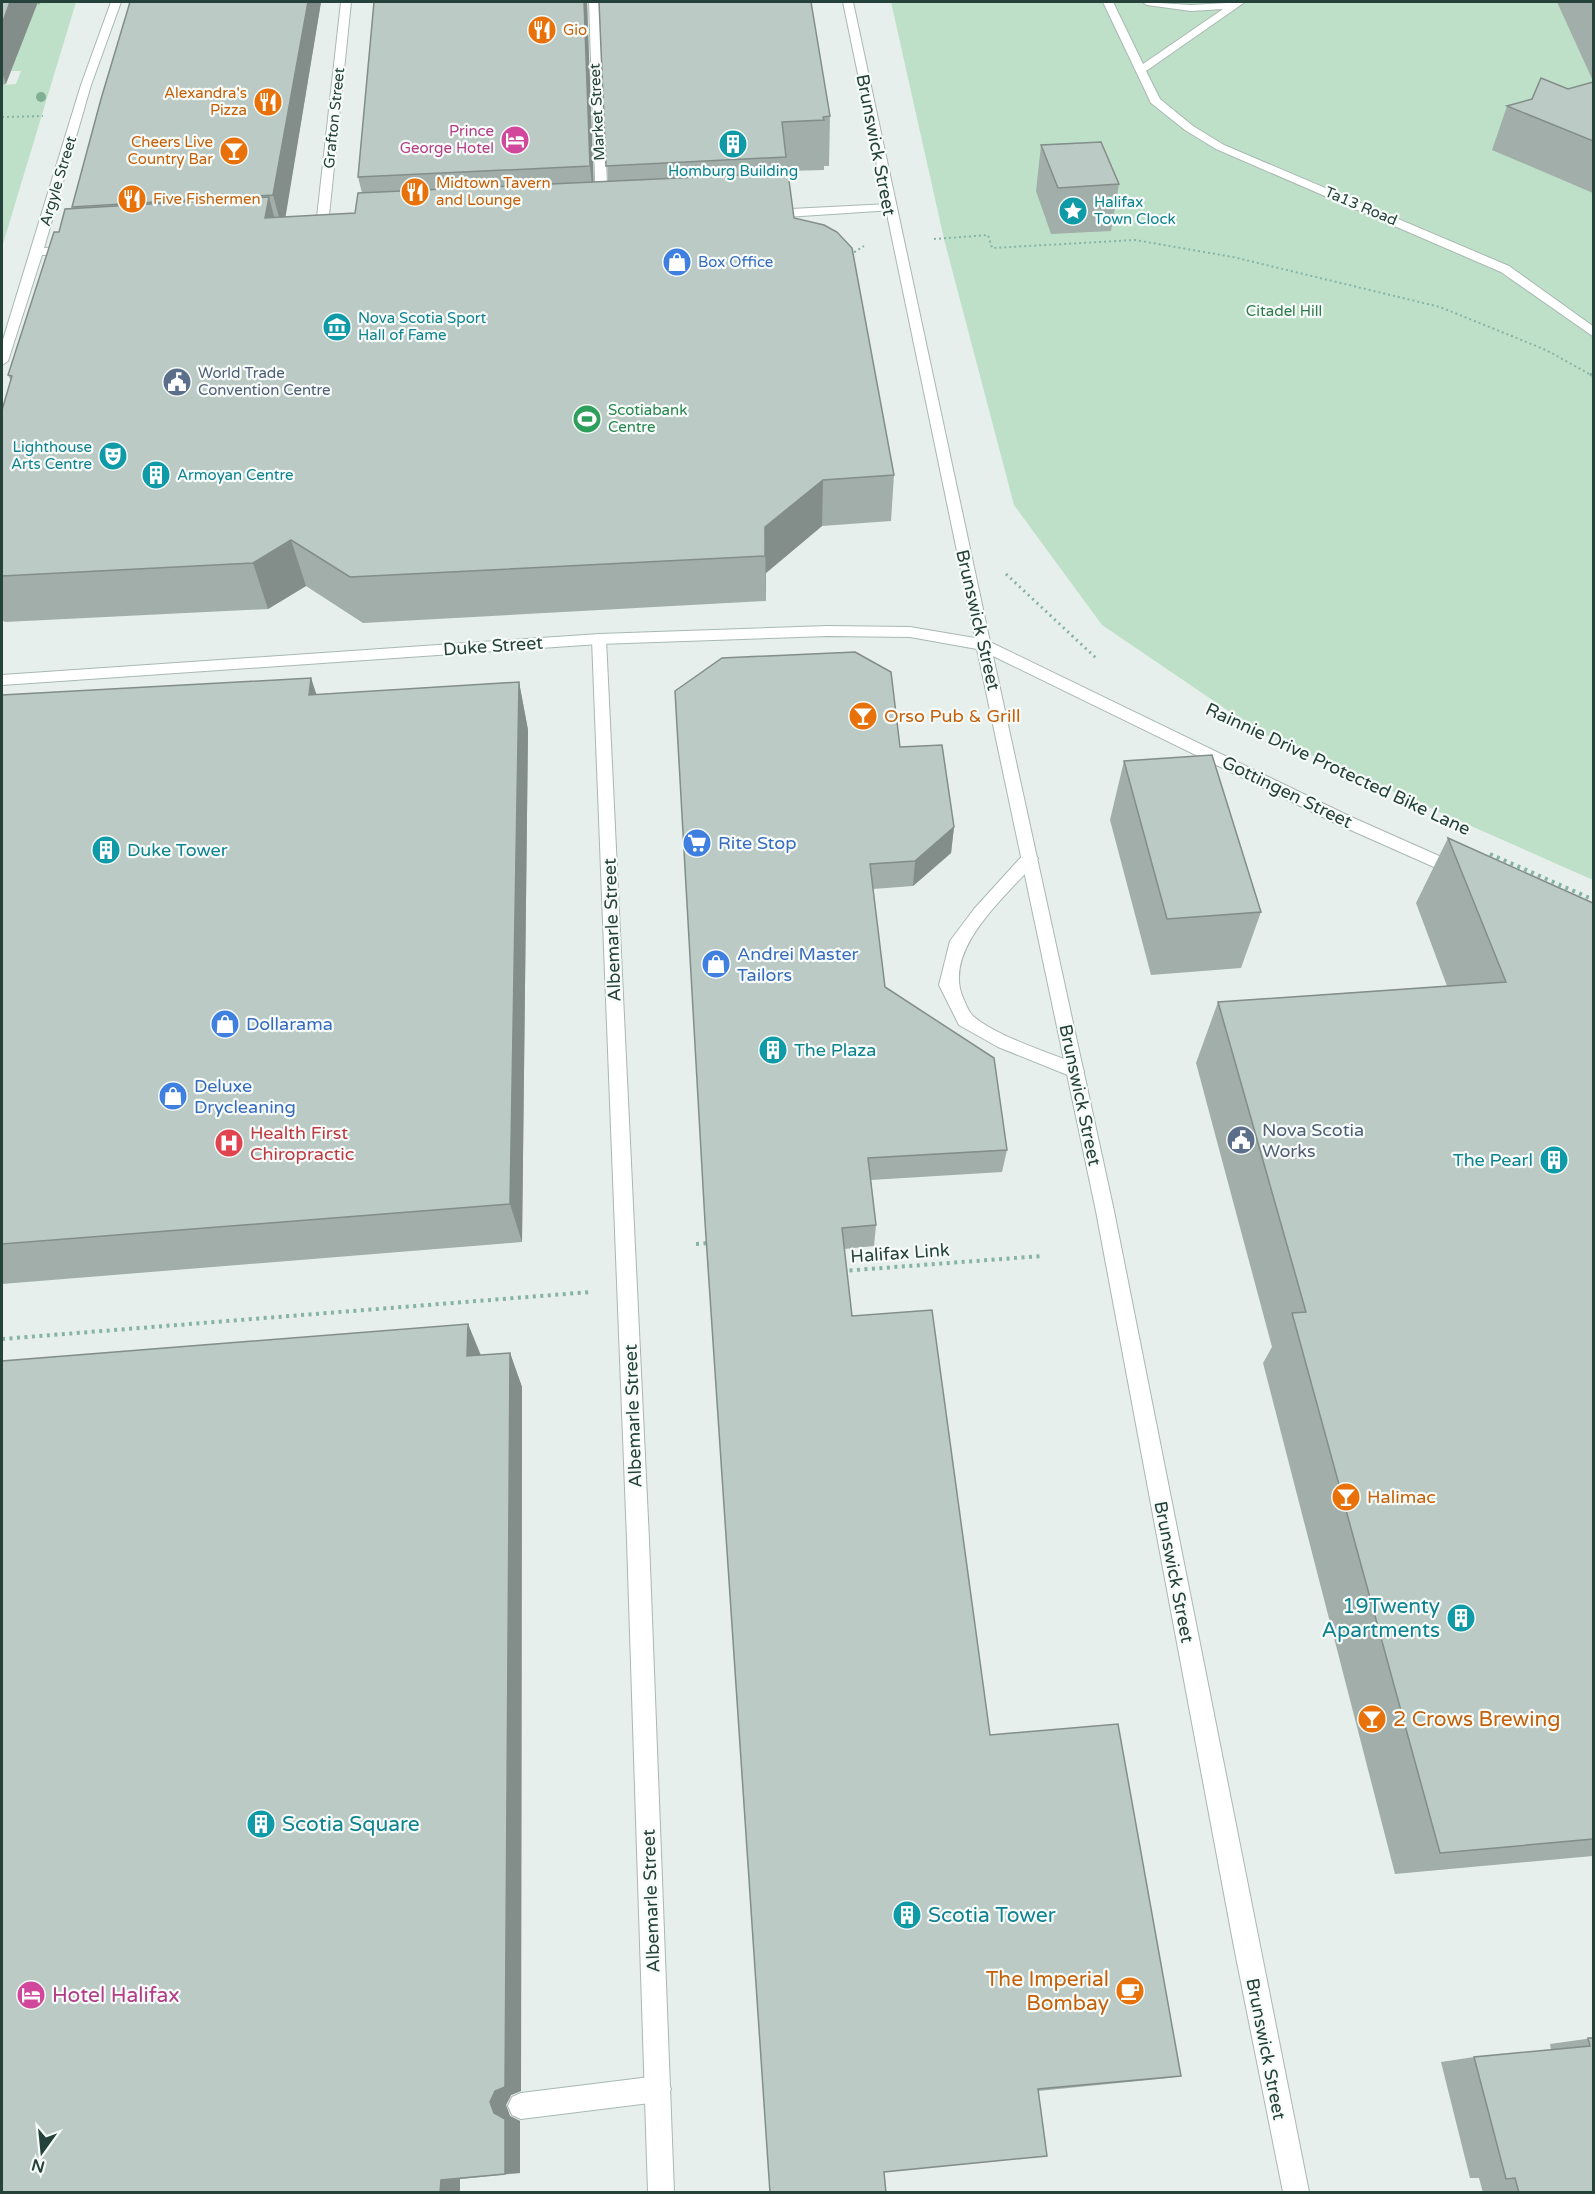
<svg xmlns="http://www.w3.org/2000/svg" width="1595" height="2194" font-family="'Varela Round',sans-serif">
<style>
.green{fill:#bfe0c8}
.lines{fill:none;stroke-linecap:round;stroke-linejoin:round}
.service-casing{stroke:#a8b8b2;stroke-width:2}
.minor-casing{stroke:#a8b8b2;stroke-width:2}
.tertiary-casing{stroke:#a8b8b2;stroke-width:2}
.path-far2{stroke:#86b3a5;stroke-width:2;stroke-dasharray:2 3;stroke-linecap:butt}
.path-far1{stroke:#86b3a5;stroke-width:3;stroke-dasharray:2 4;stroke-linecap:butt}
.path{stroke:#86b3a5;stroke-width:4;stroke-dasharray:3 4.5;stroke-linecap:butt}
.service{fill:#fff;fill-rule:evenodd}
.minor{fill:#fff;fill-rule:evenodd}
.tertiary{fill:#fff;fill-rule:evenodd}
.tree{fill:#80af93}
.wall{fill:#a1aea9}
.shaded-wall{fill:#838d89}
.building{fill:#bbcac4;stroke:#838d89;stroke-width:1.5}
.labels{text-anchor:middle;stroke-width:4.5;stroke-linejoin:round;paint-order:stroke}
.far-food-label{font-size:15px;fill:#c56008;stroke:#f7fbf9;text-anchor:start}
.far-street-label{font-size:15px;fill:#24423a;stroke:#f7fbf9}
.far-hotel-label{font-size:15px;fill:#b23c85;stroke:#f7fbf9;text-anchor:end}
.far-culture-label{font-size:15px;fill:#0d838f;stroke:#f7fbf9;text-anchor:start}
.far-shop-label{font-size:15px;fill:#366cbe;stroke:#f7fbf9;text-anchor:start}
.far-park-label{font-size:15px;fill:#2d7a4b;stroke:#f7fbf9}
.far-service-label{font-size:15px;fill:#4e5e75;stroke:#f7fbf9;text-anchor:start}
.far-leisure-label{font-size:15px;fill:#27864d;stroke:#f7fbf9;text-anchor:start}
.street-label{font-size:18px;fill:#24423a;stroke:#f7fbf9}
.food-label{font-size:18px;fill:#c56008;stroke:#f7fbf9;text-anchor:start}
.shop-label{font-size:18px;fill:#366cbe;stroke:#f7fbf9;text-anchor:start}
.culture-label{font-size:18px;fill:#0d838f;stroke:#f7fbf9;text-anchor:start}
.service-label{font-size:18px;fill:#4e5e75;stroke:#f7fbf9;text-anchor:start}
.health-label{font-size:18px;fill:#be3a42;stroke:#f7fbf9;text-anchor:start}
.near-culture-label{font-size:21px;fill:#0d838f;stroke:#f7fbf9;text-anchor:start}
.near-food-label{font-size:21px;fill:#c56008;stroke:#f7fbf9;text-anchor:start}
.near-hotel-label{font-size:21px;fill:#b23c85;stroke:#f7fbf9;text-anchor:start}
</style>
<rect width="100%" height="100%" fill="#e6efeb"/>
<g class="green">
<path d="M16 2H76L2 247V85L16 84 21 71H11L34 11Z"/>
<path d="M891 2H1593V880L1261 733 1102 625 1014 505 944 239Z"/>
</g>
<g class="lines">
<g class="service-casing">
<g id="service">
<path d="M1103 2H1113L1143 64 1223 9 1191 11 1147 5 1142 2 1191 5 1245 2 1146 71 1160 99 1193 126 1224 145 1509 266 1594 327V337L1501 272 1216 149 1185 130 1151 103Z"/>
<path d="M1030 852 1038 858 1036 862C1006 896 940 951 964 1000 966 1005 969 1012 973 1016 997 1037 1051 1053 1081 1066L1084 1071 1081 1076 1075 1078 998 1047 959 1025 939 985 950 941 974 909 1024 854Z"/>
<path d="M658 2076 667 2080 671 2089 667 2098 658 2102 521 2119 512 2115 508 2106 512 2097 521 2093Z"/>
</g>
</g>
<g class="minor-casing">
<g id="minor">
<path d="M111 2H121L91 85 44 248 72 246 78 250 72 254 42 255 8 361 2 365V343L81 85Z"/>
<path d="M341 2H351L327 235 321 239 315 235Z"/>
<path d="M589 2H599L608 207 602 211 596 207Z"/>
<path d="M889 204 895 208 893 210 771 218 765 214 771 210Z"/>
<path d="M599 634 606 639 649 1540 674 2192H648L627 1540 592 639Z"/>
</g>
</g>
<g class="tertiary-casing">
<path id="tertiary" d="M843 2H853L990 642 1349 816 1464 867 1466 871 1464 875H1452L1337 824 993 656 1114 1211 1309 2192H1283L1234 1947 1096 1211 977 649 910 637 828 636 599 644 2 685V675L599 634 828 626 910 627 975 638Z"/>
</g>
<g class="path-far2">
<path d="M33 5 44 2"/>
<path d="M2 117 43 116"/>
<path d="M934 239 988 235 992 248 1135 240 1233 257 1440 307 1546 350 1593 376"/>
<path d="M850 255 864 246"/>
</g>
<g class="path-far1">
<path d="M1590 374 1594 376"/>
<path d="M1006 574 1097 659"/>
</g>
<g class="path">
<path d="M1490 854 1594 900"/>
<path d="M696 1244 710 1243"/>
<path d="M842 1271 1042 1256"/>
<path d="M2 1339 590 1292"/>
</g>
<use href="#service" class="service"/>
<use href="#minor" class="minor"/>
<use href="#tertiary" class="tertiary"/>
</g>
<circle class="tree" cx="41" cy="97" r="5"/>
<g class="wall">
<path d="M2 2 6 84 2 85Z"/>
<path d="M321 2 285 217 355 213 362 193 358 177 374 2H587L593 182 608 181 599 2 830 116 829 166H824V170L787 171V173L794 218 894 475 891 521 822 526 766 573V601L363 623 306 586 268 609 5 622 2 620V410L11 381 8 375 59 232 73 208 72 207Z"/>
<path d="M1557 2H1593V81Z"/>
<path d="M1593 82V193L1492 150 1507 106Z"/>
<path d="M1041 145 1119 184 1111 231 1051 234 1036 191Z"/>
<path d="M311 678 316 695 519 682 528 730 522 1242 2 1284V695Z"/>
<path d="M900 747 954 827 951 853 913 886 873 889 885 987 1007 1150 1002 1172 871 1180 876 1225 874 1246 844 1249 852 1316 990 1735 1181 2076 1169 2078 1038 2091 705 1222Z"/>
<path d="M1124 761 1261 912 1241 968 1151 975 1110 820Z"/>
<path d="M1448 838 1593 903V1856L1395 1874 1263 1363 1272 1347 1196 1063 1218 1002 1447 986 1416 903Z"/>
<path d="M468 1324 481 1355 510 1353 522 1387 521 2091 511 2095 506 2105 510 2116 520 2121V2173L460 2179V2193H2Z"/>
<path d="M1593 2038V2193H1483L1479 2178H1470L1441 2062 1474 2057 1551 2050 1550 2044Z"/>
</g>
<g class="shaded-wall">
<path d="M10 2H38L6 84 2 72V24Z"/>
<path d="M308 2H321L283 232 273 195Z"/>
<path d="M584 2H587L595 216 590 166Z"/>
<path d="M269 197 281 244 265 218Z"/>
<path d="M823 480 822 526 766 573V601L765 527Z"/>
<path d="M291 540 306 586 268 609 253 563Z"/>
<path d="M311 678 327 726 309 695Z"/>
<path d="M519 682 528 730 522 1242 510 1204Z"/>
<path d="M954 827 951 853 913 886 915 861Z"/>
<path d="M468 1324 482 1359 467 1356Z"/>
<path d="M510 1353 522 1387 521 2091 511 2095 506 2105 510 2116 520 2121V2173L505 2174 490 2102Z"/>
<path d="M460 2179V2193H440L441 2180Z"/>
</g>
<g class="building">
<path d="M2 2H10L2 24Z"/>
<path d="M130 2H308L273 195 72 207 101 99Z"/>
<path d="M374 2H584L590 166 358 177Z"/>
<path d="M599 2H811L830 116 823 117 824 120 782 122 786 157 606 166Z"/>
<path d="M1541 78 1568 89 1593 82V141L1507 106 1532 99Z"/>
<path d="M1101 142 1119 184 1058 188 1041 145Z"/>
<path d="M788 173 794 218 824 225 837 232 852 248 894 475 823 480 765 527V556L350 577 291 540 253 563 2 576V410L12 376 8 375 54 232H59L65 209 269 197 265 218 355 213 358 193Z"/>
<path d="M855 652 891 672 900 747 942 745 954 827 915 861 870 864 885 987 994 1058 1007 1150 868 1158 876 1225 842 1228 852 1316 932 1310 990 1735 1118 1724 1181 2076 1038 2089 1047 2156 884 2172 886 2193H770L705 1222 675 691 722 658Z"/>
<path d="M311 678 309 695 519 682 510 1204 2 1244V695Z"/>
<path d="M1212 755 1261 912 1167 919 1124 761Z"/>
<path d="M1448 838 1593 903V1839L1440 1853 1292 1313 1306 1312 1218 1002 1506 982Z"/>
<path d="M468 1324 467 1356 510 1353 505 2087 495 2091 490 2102 494 2113 505 2119V2174L441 2180 440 2193H2V1361Z"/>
<path d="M1588 2038H1593V2193H1519L1515 2178 1506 2179 1474 2057 1590 2046Z"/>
</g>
<defs>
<g id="restaurant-disc" transform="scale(1.5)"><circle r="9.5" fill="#e8710a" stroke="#f7fbf9"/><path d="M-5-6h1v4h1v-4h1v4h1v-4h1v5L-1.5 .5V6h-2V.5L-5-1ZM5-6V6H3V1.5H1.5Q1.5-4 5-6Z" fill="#fff"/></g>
<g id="hotel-disc" transform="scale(1.5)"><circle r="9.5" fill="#d1479c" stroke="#f7fbf9"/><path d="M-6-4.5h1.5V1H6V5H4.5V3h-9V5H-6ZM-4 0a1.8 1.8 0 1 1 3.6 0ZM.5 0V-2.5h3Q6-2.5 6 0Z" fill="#fff"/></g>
<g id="building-disc" transform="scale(1.5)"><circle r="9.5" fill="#0f9aa8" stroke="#f7fbf9"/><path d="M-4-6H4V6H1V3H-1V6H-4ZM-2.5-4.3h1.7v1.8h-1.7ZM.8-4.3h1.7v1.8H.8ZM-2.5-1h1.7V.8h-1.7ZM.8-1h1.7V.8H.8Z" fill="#fff"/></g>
<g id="bar-disc" transform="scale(1.5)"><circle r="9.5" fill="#e8710a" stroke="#f7fbf9"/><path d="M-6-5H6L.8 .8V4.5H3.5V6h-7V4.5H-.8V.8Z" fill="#fff"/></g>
<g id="sight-disc" transform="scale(1.5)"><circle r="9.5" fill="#0f9aa8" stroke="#f7fbf9"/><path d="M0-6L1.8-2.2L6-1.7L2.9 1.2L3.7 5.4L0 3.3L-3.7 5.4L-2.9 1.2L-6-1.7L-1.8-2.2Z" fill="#fff"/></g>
<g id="shop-disc" transform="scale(1.5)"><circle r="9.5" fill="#3f7fe0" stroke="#f7fbf9"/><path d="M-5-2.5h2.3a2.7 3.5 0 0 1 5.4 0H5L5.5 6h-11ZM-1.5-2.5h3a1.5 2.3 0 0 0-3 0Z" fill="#fff"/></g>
<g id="museum-disc" transform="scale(1.5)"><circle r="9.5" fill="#0f9aa8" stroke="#f7fbf9"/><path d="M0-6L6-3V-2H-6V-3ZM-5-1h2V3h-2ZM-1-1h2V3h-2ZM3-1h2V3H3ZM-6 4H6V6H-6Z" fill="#fff"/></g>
<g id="civic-disc" transform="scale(1.5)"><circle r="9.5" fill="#5c6f8a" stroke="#f7fbf9"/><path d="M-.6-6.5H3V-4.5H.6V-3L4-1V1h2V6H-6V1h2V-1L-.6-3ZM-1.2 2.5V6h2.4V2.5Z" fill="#fff"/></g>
<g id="stadium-disc" transform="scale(1.5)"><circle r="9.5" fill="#2e9e5b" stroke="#f7fbf9"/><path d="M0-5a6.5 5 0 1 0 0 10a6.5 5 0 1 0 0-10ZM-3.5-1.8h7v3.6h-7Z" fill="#fff"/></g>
<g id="theatre-disc" transform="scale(1.5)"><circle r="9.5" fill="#0f9aa8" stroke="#f7fbf9"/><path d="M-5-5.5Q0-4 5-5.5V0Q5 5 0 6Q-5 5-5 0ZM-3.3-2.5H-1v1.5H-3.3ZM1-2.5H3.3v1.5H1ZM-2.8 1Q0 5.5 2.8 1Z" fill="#fff"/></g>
<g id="supermarket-disc" transform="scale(1.5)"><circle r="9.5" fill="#3f7fe0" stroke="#f7fbf9"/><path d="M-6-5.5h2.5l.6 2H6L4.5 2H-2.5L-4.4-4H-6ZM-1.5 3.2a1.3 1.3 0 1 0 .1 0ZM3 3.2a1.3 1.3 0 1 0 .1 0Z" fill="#fff"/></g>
<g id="hospital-disc" transform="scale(1.5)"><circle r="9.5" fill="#e0444e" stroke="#f7fbf9"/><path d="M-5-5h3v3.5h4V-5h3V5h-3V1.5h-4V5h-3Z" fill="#fff"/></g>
<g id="cafe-disc" transform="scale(1.5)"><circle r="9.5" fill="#e8710a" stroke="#f7fbf9"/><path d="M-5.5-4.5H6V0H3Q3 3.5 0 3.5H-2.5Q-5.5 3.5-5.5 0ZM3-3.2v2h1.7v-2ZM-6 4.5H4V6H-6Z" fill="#fff"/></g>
</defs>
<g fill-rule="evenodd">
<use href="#restaurant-disc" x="542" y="30"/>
<use href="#restaurant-disc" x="268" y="102"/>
<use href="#hotel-disc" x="515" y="140"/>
<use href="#building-disc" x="733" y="144"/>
<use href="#bar-disc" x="234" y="151"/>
<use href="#restaurant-disc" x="415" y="192"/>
<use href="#restaurant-disc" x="132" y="199"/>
<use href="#sight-disc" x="1073" y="211"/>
<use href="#shop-disc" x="677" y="262"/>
<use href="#museum-disc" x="337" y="327"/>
<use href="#civic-disc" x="177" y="382"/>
<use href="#stadium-disc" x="587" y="419"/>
<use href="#theatre-disc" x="113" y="456"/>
<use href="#building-disc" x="156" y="475"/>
<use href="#bar-disc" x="863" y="716"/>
<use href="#supermarket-disc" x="697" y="843"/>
<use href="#building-disc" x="106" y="850"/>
<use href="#shop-disc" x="716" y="964"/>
<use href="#shop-disc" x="225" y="1024"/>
<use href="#building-disc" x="773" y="1050"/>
<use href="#shop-disc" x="173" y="1096"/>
<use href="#civic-disc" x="1241" y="1140"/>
<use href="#hospital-disc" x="229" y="1143"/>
<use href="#building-disc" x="1554" y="1160"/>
<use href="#bar-disc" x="1346" y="1497"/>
<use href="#building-disc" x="1461" y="1618"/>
<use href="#bar-disc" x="1372" y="1719"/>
<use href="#building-disc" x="261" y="1824"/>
<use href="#building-disc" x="907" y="1915"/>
<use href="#cafe-disc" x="1130" y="1991"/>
<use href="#hotel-disc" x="31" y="1995"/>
</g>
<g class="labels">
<g class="far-food-label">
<text x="563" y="35">Gio</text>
<text x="247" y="98" text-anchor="end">Alexandra's<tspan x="247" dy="17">Pizza</tspan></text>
<text x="213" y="147" text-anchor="end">Cheers Live<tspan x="213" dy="17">Country Bar</tspan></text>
<text x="436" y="188">Midtown Tavern<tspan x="436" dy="17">and Lounge</tspan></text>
<text x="153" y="204">Five Fishermen</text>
</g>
<g class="far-street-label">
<text transform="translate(597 112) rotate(-93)" y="5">Market Street</text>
<text transform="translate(334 118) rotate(-84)" y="5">Grafton Street</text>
<text transform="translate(58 181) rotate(-73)" y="5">Argyle Street</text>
<text transform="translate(1361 206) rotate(23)" y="5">Ta13 Road</text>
</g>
<g class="far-hotel-label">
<text x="494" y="136">Prince<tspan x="494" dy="17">George Hotel</tspan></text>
</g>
<g class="far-culture-label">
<text x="733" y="176" text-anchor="middle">Homburg Building</text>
<text x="1094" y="207">Halifax<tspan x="1094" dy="17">Town Clock</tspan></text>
<text x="358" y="323">Nova Scotia Sport<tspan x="358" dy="17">Hall of Fame</tspan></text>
<text x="92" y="452" text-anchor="end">Lighthouse<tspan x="92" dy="17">Arts Centre</tspan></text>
<text x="177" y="480">Armoyan Centre</text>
</g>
<g class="far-shop-label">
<text x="698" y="267">Box Office</text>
</g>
<g class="far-park-label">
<text x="1284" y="316">Citadel Hill</text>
</g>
<g class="far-service-label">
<text x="198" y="378">World Trade<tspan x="198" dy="17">Convention Centre</tspan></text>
</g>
<g class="far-leisure-label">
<text x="608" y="415">Scotiabank<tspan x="608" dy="17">Centre</tspan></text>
</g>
<g class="street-label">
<text transform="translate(876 145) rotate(79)" y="6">Brunswick Street</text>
<text transform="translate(978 620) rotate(77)" y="6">Brunswick Street</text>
<text transform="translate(493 646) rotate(-4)" y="6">Duke Street</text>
<text transform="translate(1338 769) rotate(25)" y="6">Rainnie Drive Protected Bike Lane</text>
<text transform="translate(1287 792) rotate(26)" y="6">Gottingen Street</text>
<text transform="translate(612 930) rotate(-92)" y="6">Albemarle Street</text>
<text transform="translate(1080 1095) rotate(78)" y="6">Brunswick Street</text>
<text transform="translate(900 1253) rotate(-4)" y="6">Halifax Link</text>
<text transform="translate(633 1416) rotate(-92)" y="6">Albemarle Street</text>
<text transform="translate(1174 1572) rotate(79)" y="6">Brunswick Street</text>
<text transform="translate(651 1901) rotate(-92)" y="6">Albemarle Street</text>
<text transform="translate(1266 2049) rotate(79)" y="6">Brunswick Street</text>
</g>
<g class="food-label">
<text x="884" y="722">Orso Pub &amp; Grill</text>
<text x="1367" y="1503">Halimac</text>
</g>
<g class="shop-label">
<text x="718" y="849">Rite Stop</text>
<text x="737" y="960">Andrei Master<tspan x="737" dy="21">Tailors</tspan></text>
<text x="246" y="1030">Dollarama</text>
<text x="194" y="1092">Deluxe<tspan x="194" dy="21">Drycleaning</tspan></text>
</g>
<g class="culture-label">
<text x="127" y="856">Duke Tower</text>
<text x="794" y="1056">The Plaza</text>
<text x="1533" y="1166" text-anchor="end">The Pearl</text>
</g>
<g class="service-label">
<text x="1262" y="1136">Nova Scotia<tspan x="1262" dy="21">Works</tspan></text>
</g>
<g class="health-label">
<text x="250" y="1139">Health First<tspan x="250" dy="21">Chiropractic</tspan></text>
</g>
<g class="near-culture-label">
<text x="1440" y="1613" text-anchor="end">19Twenty<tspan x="1440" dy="24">Apartments</tspan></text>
<text x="282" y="1831">Scotia Square</text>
<text x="928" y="1922">Scotia Tower</text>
</g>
<g class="near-food-label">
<text x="1393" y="1726">2 Crows Brewing</text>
<text x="1109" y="1986" text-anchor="end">The Imperial<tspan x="1109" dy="24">Bombay</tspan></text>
</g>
<g class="near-hotel-label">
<text x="52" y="2002">Hotel Halifax</text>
</g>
</g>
<rect width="1595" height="2194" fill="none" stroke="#24423a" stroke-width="6"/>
<g transform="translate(42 2152) rotate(195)" stroke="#f7fbf9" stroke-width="4.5" paint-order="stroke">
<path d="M0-4.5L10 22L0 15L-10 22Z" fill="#24423a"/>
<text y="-9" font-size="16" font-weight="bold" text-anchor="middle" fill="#24423a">N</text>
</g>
</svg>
